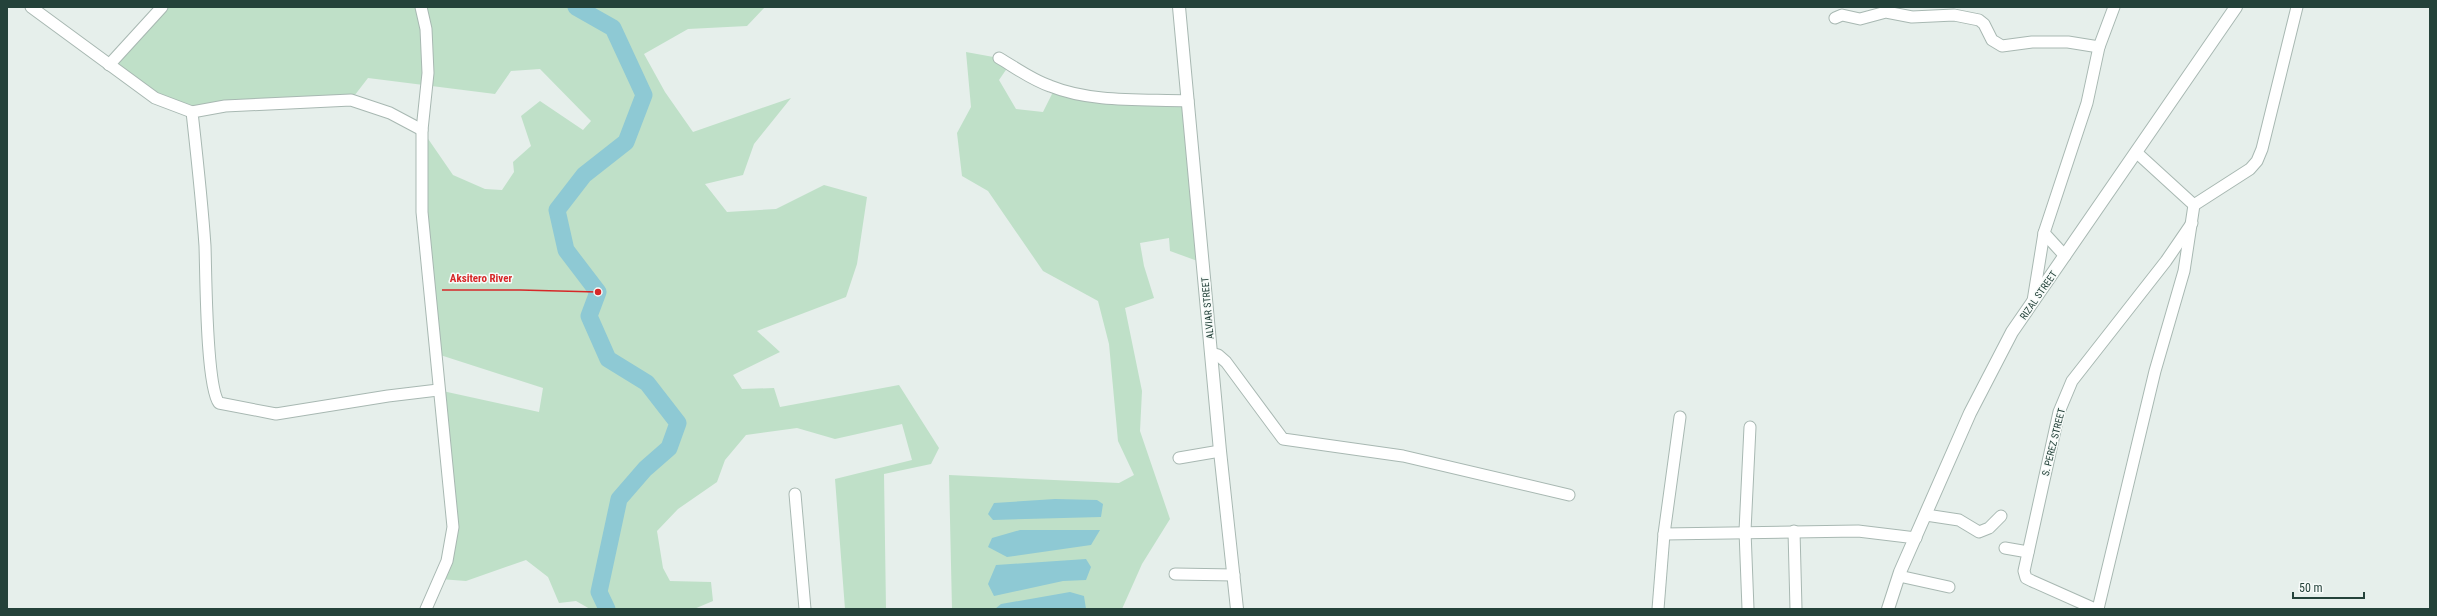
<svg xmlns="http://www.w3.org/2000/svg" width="2437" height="616" font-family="'Roboto Condensed',sans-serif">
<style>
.green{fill:#bfe0c8}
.water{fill:#8ec9d4}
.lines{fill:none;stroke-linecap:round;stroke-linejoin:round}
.river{stroke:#8ec9d4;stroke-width:17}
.minor-casing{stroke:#a8b8b2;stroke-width:13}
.tertiary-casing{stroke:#a8b8b2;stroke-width:14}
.minor{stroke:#fff;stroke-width:11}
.tertiary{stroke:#fff;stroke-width:12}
.labels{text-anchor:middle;stroke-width:3;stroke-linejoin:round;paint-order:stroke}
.street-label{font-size:10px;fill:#24423a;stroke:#f7fbf9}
.leader{fill:none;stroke:#d62828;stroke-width:1.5}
.callout-dot{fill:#d62828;stroke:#f7fbf9;stroke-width:1.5}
.callout-label{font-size:11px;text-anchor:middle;font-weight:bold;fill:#d62828;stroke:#f7fbf9;stroke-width:3;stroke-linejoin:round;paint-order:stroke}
</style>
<rect width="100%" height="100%" fill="#e6efeb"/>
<g class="green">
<path d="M164 7H765L747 26 688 29 644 54 665 92 693 132 791 98 754 144 743 175 705 184 727 212 776 209 824 185 867 197 857 264 846 297 757 331 780 352 733 375 742 389 774 388 780 407 899 385 939 448 931 464 884 474 886 609H845L835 479 912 460 902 424 835 439 797 428 746 435 725 460 717 482 678 509 657 531 663 568 670 581 711 582 713 601 694 609H590L576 601 559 603 548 577 526 560 466 581 440 579 453 527 438 390 539 412 543 388 434 353 422 130 453 175 485 189 502 190 514 172 513 162 531 146 521 116 540 101 583 130 591 121 540 69 511 71 495 94 368 78 351 100 186 109 155 98 109 65Z"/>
<path d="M966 52 999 58 1010 64 999 80 1016 109 1043 112 1055 88 1188 101 1203 263 1170 251 1169 238 1140 243 1144 266 1154 298 1125 308 1142 391 1140 431 1170 519 1142 564 1122 609H952L949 475 1119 483 1134 475 1118 441 1109 344 1098 301 1043 271 988 191 962 176 957 133 971 107Z"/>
</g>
<g class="water">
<path d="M1055 499 1097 500 1103 504 1101 517 993 520 988 514 994 503Z"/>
<path d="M1020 530H1100L1091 545 1007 557 988 547 992 538Z"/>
<path d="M1086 559 1091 567 1086 580 1063 581 994 596 988 584 996 565Z"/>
<path d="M1070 592 1084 596 1086 609H995L1001 604Z"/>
</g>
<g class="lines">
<path class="river" d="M576 7 613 28 644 95 626 142 584 175 557 210 566 250 598 292 589 316 608 359 647 383 678 423 669 448 645 469 619 499 599 592 607 609"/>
<g class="minor-casing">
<g id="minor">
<path d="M31 7 155 98 192 112"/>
<path d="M421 7 426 29 428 73 422 130V212L453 527 447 561 426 609"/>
<path d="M1835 18 1842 15 1860 19 1886 12 1912 17 1954 15 1979 20 1984 24 1992 40 2002 46 2032 42H2068L2099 47"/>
<path d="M999 58C1016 68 1032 80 1050 86 1092 103 1143 99 1188 101"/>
<path d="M109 65 162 7"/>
<path d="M422 130 390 113 351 100 225 106 192 112C197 157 202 201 205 246 206 274 206 386 219 403L276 414 388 396 438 390"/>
<path d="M2136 152 2194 205"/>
<path d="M2194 205 2250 169 2257 161 2262 149 2297 7"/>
<path d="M2065 256 2044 233 2087 103 2099 47 2114 7"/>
<path d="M2033 301 2044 233"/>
<path d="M1211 353 1218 355 1226 362 1283 439 1403 456 1569 495"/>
<path d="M1680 417 1664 534 1858 531 1916 538"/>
<path d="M1179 458 1220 451"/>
<path d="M795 494 805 609"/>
<path d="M1926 515 1959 520 1979 532 1989 528 2001 516"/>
<path d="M1794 531 1796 609"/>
<path d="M2005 548 2028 552"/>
<path d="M1175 574 1234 575"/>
<path d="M1899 576 1949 587"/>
<path d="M1658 609 1664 534"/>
<path d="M1748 609 1745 531 1750 427"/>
<path d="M2095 609 2032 581 2026 578 2024 571 2059 412 2072 381 2166 261 2192 223"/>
<path d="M2098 609 2155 371 2184 271 2194 205"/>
</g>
</g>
<g class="tertiary-casing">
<g id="tertiary">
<path d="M1179 7 1220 451 1237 609"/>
<path d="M1888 609 1900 572 1970 413 2012 332 2236 7"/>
</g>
</g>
<use href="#minor" class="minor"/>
<use href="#tertiary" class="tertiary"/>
</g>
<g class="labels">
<g class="street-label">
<text transform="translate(2038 295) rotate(-55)" y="4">RIZAL STREET</text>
<text transform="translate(1207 308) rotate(-95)" y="4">ALVIAR STREET</text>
<text transform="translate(2053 442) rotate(-76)" y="4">S. PEREZ STREET</text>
</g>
</g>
<path class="leader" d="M598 292L520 290H442"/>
<circle class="callout-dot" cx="598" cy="292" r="4"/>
<g class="callout-label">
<text x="481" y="282">Aksitero River</text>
</g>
<rect width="2437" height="616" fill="none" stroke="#24423a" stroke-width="16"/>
<path d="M2293 592v6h71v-6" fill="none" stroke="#24423a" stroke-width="2"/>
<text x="2299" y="592" font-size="12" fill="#24423a" stroke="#f7fbf9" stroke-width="3" paint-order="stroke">50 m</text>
</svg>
